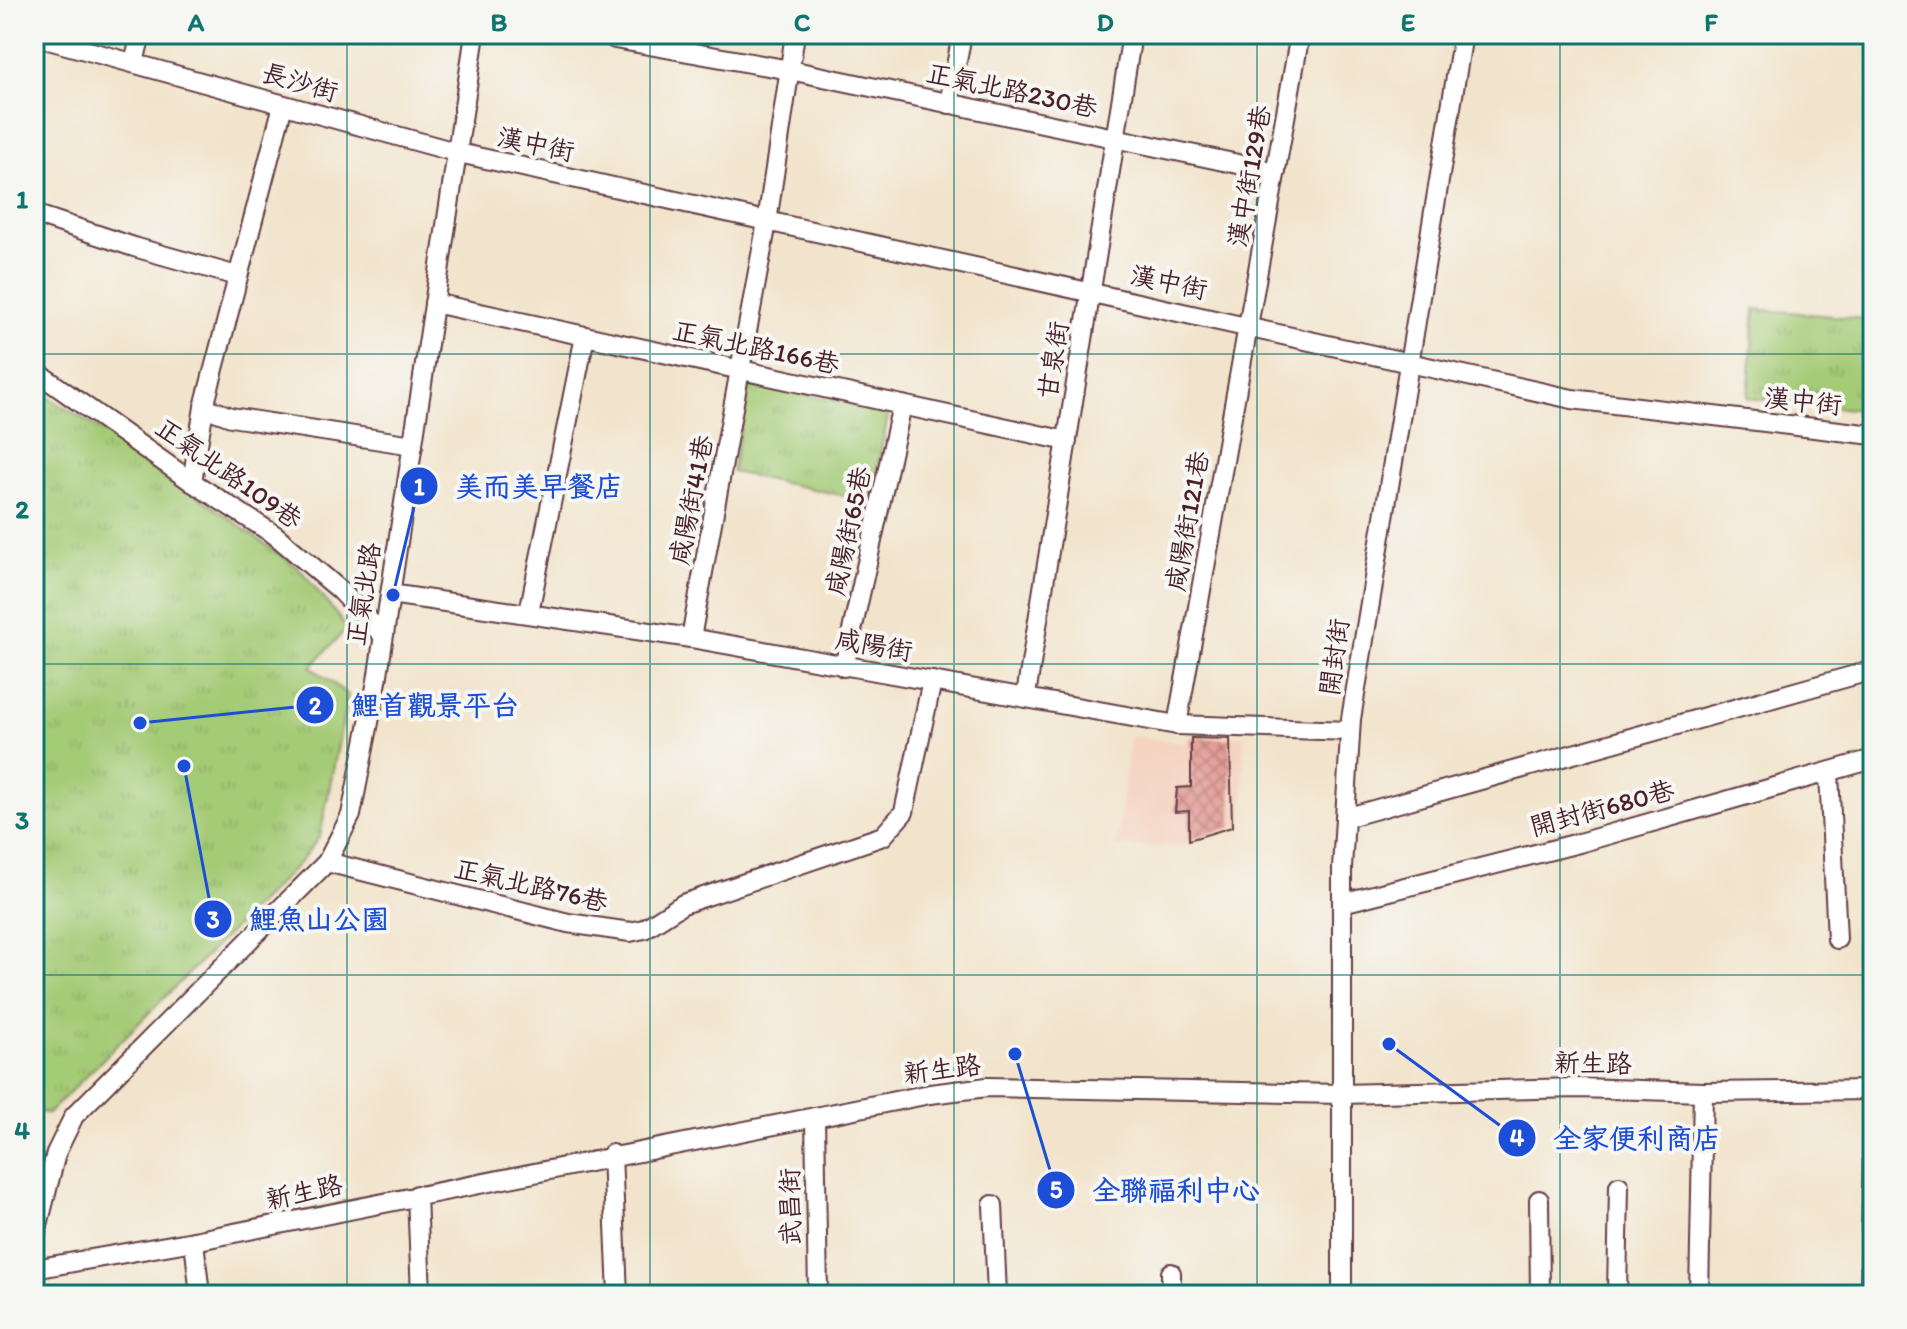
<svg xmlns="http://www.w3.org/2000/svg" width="1907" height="1329" font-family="Itim,'LXGW WenKai TC',sans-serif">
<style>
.built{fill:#f5d3c1}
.park{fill:url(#park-tufts);stroke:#777550;stroke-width:2}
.building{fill:url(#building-cross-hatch)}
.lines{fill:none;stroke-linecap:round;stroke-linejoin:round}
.minor-casing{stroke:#633d43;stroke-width:22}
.minor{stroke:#fff;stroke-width:18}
.grid{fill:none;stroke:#0f766e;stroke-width:2;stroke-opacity:0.55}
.labels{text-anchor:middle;stroke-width:8;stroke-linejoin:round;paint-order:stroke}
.street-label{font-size:26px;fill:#4a1f2b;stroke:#f6f6f2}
.leader{fill:none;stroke:#1d4ed8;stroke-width:3}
.callout-dot{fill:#1d4ed8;stroke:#f6f6f2;stroke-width:3}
.mark-label{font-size:24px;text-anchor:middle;font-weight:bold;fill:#fff}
.callout-label{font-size:28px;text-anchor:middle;font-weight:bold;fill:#1d4ed8;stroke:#f6f6f2;stroke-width:8;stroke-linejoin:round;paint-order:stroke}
.neatline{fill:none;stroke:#0f766e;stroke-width:3}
.grid-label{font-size:26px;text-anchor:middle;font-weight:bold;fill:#0f766e}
</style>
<defs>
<pattern id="park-tufts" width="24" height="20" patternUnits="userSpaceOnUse" patternTransform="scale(2)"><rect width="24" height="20" fill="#a4cb76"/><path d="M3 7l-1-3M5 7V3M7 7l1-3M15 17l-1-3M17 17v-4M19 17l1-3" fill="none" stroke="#8fae66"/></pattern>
<pattern id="building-cross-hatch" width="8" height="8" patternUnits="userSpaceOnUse" patternTransform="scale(2)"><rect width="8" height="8" fill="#e39b95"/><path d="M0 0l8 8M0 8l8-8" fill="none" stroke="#ba7e7a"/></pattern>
</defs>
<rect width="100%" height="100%" fill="#f6f6f2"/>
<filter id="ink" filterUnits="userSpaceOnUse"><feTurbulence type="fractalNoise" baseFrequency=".0125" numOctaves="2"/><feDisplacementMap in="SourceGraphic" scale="16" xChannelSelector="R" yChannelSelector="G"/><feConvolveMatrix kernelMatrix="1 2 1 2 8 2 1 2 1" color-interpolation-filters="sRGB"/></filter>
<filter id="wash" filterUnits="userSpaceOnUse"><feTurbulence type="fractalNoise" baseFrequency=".006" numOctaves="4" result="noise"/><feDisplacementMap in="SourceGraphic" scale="32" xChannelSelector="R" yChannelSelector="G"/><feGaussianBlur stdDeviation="1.8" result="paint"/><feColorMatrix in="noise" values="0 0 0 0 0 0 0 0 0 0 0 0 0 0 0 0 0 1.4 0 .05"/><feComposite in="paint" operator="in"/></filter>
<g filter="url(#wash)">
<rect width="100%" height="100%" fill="#f2e4cc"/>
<path class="built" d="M1190 732 1244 736 1243 826 1179 846 1116 847 1130 736 1185 743Z"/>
<g class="park">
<path d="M1755 309 1873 320 1870 411 1748 398Z"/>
<path d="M750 383 889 412 870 501 732 472Z"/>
<path d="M34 388 139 454 300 569 347 628 311 667 348 695 320 836 299 863 48 1114 34 1110Z"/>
</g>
<g id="blocks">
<path class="building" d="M1191 738 1230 739 1232 827 1189 840V811L1175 812 1177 788 1191 787Z"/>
</g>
</g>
<g filter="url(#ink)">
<use href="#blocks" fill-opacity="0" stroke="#633d43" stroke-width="2"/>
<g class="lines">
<g class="minor-casing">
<g id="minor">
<path d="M616 34 615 39 790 70 1276 172"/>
<path d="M34 36 459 153 1572 399 1873 435"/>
<path d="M134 63 141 34"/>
<path d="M949 104 962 34"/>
<path d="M34 214 134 247 237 276"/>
<path d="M434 303 1067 441"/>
<path d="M34 370 192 482 275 535 340 590 382 634"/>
<path d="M204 407 231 417 413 445"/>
<path d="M192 482 204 407 283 105"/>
<path d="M390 594 691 638 1177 725 1350 731"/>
<path d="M529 612 585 336"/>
<path d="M691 638 767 222 795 34"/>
<path d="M844 667 902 405"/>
<path d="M1026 695 1132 34"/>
<path d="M1177 725 1300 34"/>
<path d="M1829 773 1837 939"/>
<path d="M1345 818 1873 670"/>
<path d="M327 862 568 923 630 932 644 929 683 904 883 836 904 812 932 681"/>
<path d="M1342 903 1579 843 1873 759"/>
<path d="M815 1117 818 1295"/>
<path d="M612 1154 618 1295"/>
<path d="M417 1195 421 1295"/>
<path d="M1539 1200 1540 1295"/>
<path d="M993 1205 997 1295"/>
<path d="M34 1241 56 1153 74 1116 327 862 351 815 377 681 475 34"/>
<path d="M194 1241 200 1295"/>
<path d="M34 1269 194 1241 930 1094 987 1087 1342 1094 1579 1088 1703 1092 1873 1090"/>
<path d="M1171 1273V1295"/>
<path d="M1342 1295V868L1351 719 1463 34"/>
<path d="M1617 1295 1619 1186"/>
<path d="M1699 1295 1703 1092"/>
<path d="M1870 1295 1873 1148"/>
</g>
</g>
<use href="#minor" class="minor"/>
</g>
</g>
<path class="grid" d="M347 34V1295M650 34V1295M954 34V1295M1257 34V1295M1560 34V1295M34 354H1873M34 664H1873M34 975H1873"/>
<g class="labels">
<g class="street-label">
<text transform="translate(300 82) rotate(16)" y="9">長沙街</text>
<text transform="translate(1012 90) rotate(12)" y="9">正氣北路230巷</text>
<text transform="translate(536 144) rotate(12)" y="9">漢中街</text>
<text transform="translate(1249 176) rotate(-80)" y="9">漢中街129巷</text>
<text transform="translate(1169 282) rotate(12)" y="9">漢中街</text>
<text transform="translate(756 347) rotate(12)" y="9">正氣北路166巷</text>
<text transform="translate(1053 360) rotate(-81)" y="9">甘泉街</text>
<text transform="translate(1803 401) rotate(6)" y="9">漢中街</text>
<text transform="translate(229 473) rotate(35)" y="9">正氣北路109巷</text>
<text transform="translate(691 500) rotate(-79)" y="9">咸陽街41巷</text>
<text transform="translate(1187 521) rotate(-80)" y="9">咸陽街121巷</text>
<text transform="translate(848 531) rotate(-78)" y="9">咸陽街65巷</text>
<text transform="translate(363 594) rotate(-81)" y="9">正氣北路</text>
<text transform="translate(874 645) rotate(10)" y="9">咸陽街</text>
<text transform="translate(1334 657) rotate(-82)" y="9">開封街</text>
<text transform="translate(1602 808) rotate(-15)" y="9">開封街680巷</text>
<text transform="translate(531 885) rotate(13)" y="9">正氣北路76巷</text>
<text transform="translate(1593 1063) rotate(1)" y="9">新生路</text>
<text transform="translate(942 1069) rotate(-7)" y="9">新生路</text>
<text transform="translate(304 1192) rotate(-12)" y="9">新生路</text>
<text transform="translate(790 1207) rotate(-91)" y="9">武昌街</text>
</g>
</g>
<path class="leader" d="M393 595L419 486M140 723L315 705M184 766L213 919M1389 1044L1517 1138M1015 1054L1056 1190"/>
<g class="callout-dot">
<circle cx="393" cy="595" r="8"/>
<circle cx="140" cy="723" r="8"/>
<circle cx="184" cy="766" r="8"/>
<circle cx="1389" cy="1044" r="8"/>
<circle cx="1015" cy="1054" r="8"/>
<circle cx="419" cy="486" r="20"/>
<circle cx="315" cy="705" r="20"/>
<circle cx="213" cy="919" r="20"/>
<circle cx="1517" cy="1138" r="20"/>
<circle cx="1056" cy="1190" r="20"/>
</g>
<g class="mark-label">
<text x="419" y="495">1</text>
<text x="315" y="714">2</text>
<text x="213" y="928">3</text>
<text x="1517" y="1146">4</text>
<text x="1056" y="1198">5</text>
</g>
<g class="callout-label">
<text x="539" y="496">美而美早餐店</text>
<text x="435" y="715">鯉首觀景平台</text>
<text x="319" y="929">鯉魚山公園</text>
<text x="1637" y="1148">全家便利商店</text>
<text x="1176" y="1200">全聯福利中心</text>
</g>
<rect width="1907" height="1329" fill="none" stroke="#f6f6f2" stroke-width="88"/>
<rect x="44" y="44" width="1819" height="1241" class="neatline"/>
<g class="grid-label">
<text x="196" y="31">A</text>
<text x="499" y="31">B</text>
<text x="802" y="31">C</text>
<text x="1105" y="31">D</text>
<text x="1408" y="31">E</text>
<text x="1711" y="31">F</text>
<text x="22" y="208">1</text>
<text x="22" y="518">2</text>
<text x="22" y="829">3</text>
<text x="22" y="1139">4</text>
</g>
</svg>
